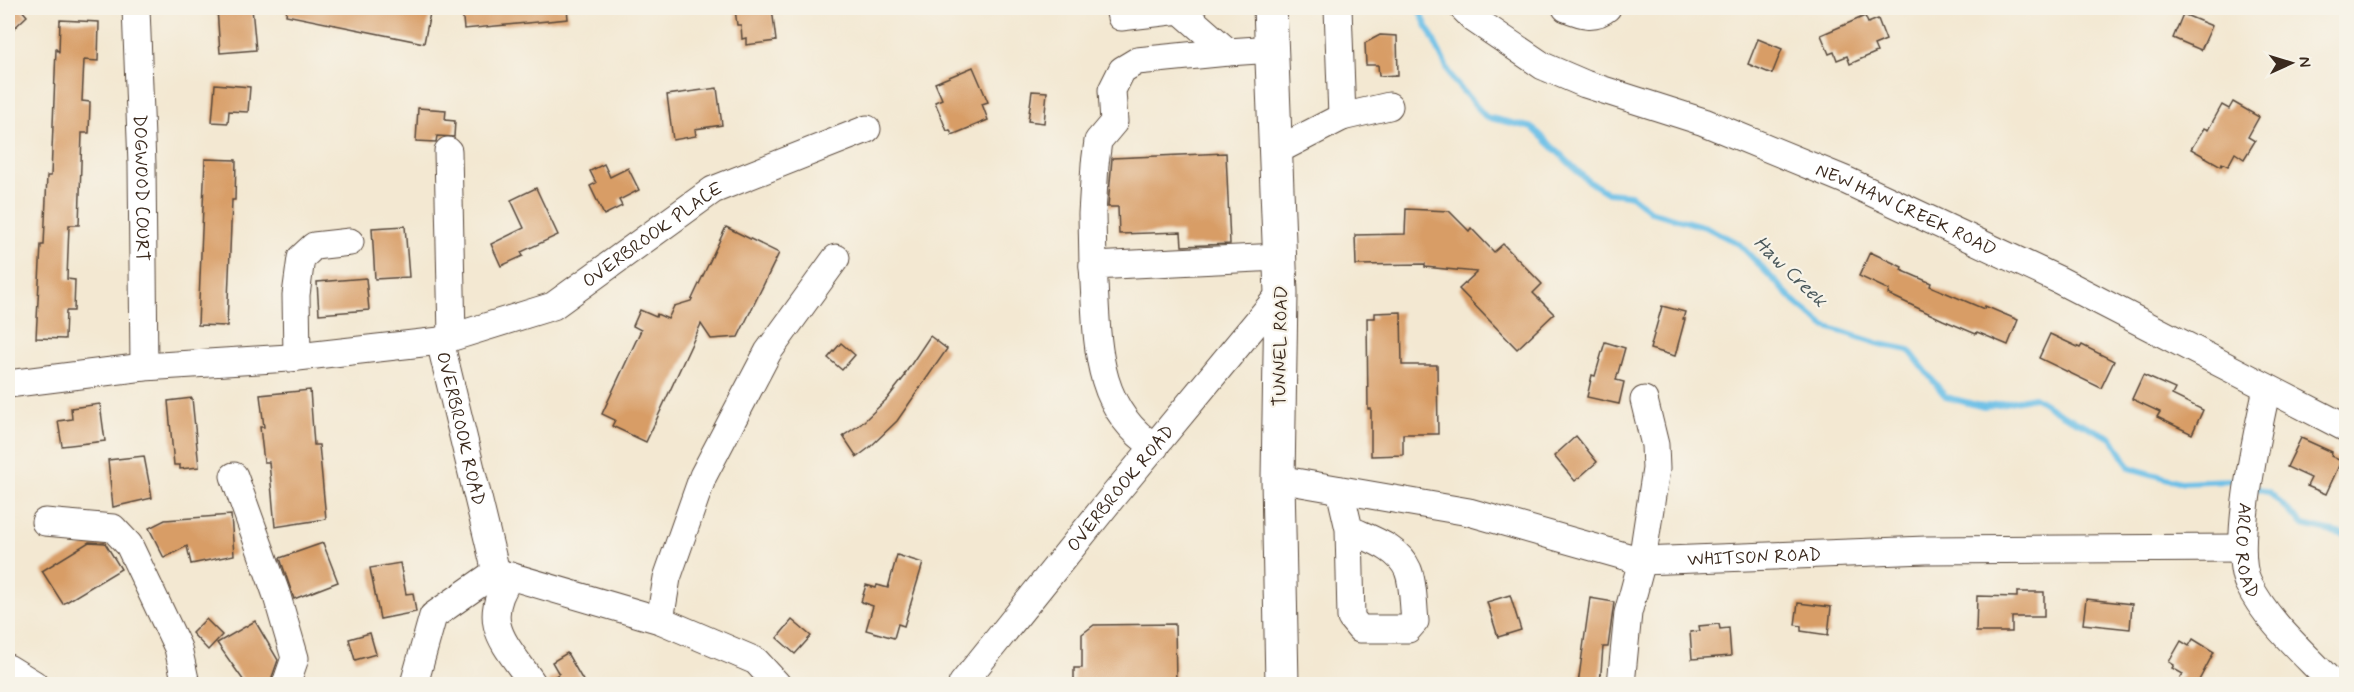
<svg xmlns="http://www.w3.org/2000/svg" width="2354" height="692" font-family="Mynerve,sans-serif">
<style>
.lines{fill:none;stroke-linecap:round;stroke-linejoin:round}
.stream{stroke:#6abfe7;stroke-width:6}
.building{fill:#d89d66}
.minor-casing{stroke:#574639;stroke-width:29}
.major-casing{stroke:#574639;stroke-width:35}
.minor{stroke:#fff;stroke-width:27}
.major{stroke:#fff;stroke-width:33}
.labels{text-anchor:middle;stroke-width:4.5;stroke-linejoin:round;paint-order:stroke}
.street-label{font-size:18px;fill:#3b2a1e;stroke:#f7f3e8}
.water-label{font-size:20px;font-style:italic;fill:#49575a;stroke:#f7f3e8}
</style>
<rect width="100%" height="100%" fill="#f7f3e8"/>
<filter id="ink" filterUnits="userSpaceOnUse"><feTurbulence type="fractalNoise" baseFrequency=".0167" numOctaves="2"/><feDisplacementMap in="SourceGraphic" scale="12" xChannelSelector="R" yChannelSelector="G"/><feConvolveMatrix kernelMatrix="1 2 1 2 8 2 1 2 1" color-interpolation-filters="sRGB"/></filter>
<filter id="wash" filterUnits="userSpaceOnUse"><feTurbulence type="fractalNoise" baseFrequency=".008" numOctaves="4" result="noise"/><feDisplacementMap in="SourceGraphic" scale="24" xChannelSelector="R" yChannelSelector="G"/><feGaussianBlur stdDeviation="1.35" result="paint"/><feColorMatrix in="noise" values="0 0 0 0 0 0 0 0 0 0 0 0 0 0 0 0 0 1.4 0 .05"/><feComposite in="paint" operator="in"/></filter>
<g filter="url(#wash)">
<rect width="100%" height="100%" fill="#f3e8d2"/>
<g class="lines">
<g class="stream">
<path d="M1418 8 1453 80 1486 117 1533 128 1588 181 1608 193 1631 195 1652 212 1706 227 1739 244 1795 302 1824 326 1880 344 1909 350 1946 397 1984 407 2034 397 2061 414 2112 438 2130 468 2180 482 2236 480 2242 482"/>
<path d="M2254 487 2269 492 2303 525 2346 535"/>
</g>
</g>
<g id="blocks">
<g class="building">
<path d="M8 8H20L27 16 8 34Z"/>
<path d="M217 8H252L256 50 220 53Z"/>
<path d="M287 8H431L424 43 286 15Z"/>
<path d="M462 8H567L568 19 464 29Z"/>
<path d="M752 8H772L776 41 746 45V38L742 39 741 25H737L735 9Z"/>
<path d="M2183 14 2212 26 2201 50 2173 38Z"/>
<path d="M1865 16 1868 23 1878 19 1886 40 1874 45 1877 52 1850 64 1847 56 1837 60 1834 52 1829 54 1821 35Z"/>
<path d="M60 20 99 22 98 61 84 60 82 101 90 102 89 133H82L79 225H69L67 279 75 280 74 311H66L65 339 36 338 41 245H44L47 176H51L56 49 59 52Z"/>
<path d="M1380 35 1397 36 1398 75 1379 76 1378 65H1366L1365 43Z"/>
<path d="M1758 39 1782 49 1772 74 1748 64Z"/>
<path d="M973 67 988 102 982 104 988 120 952 135 950 130 947 131 935 102 942 99 935 83Z"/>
<path d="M215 84 250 87 248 112 229 111 228 123 212 122Z"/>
<path d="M717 88 722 125 695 129 696 136 673 140 667 95Z"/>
<path d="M1032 91 1047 92 1044 123 1028 121Z"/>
<path d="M2233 102 2259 117 2248 137 2255 141 2244 159 2235 153 2228 166 2222 163 2221 166 2191 149 2204 128 2208 130 2222 105 2229 109Z"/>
<path d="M418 108 446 110 445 120 455 121 454 137 437 136 436 142 416 141Z"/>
<path d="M1226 153 1230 244 1182 246 1181 232 1119 234 1118 207H1108L1112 158Z"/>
<path d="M205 159 236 160 235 200H232L227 326 198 325Z"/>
<path d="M604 164 610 177 628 168 639 190 619 200 622 206 604 215 590 186 596 183 590 171Z"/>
<path d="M536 188 558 235 521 252 523 256 501 266 491 244 524 228 511 200Z"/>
<path d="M1406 209 1449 211 1469 231 1471 228 1494 252 1503 244 1542 284 1533 293 1554 314 1517 349 1459 289 1477 272 1425 267V264L1356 265 1355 235 1405 234Z"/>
<path d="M405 226 409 277 375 279 372 228Z"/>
<path d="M726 227 779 253 738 337 711 339 701 324 646 442 612 426 615 420 602 414 641 330 633 326 640 310 656 317 657 314 668 319 674 306 691 301Z"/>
<path d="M1870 252 1902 267 1901 270 1931 283 1930 286 1984 309 1985 306 2018 320 2008 345 1977 332 1976 334 1943 320 1888 294 1889 290 1859 276Z"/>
<path d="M366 278 369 310 319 314 317 282Z"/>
<path d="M1662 306 1685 312 1683 319H1685L1675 356 1650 349Z"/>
<path d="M1401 312 1402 365H1437L1438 434H1403V455L1371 456V409H1368L1367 318H1375V313Z"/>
<path d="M2050 334 2080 348 2082 345 2114 361 2101 388 2039 358Z"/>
<path d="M930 336 947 349 897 421 869 448 857 457 843 436 861 424 887 399 905 376 904 375Z"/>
<path d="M1605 342 1625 348 1616 380 1624 382 1619 404 1587 397 1592 375 1595 376Z"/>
<path d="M841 343 855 355 842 370 828 358Z"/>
<path d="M2143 375 2175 389 2172 395 2203 410 2192 434 2157 417 2160 412 2132 399Z"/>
<path d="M310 390 314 445H319L326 519 275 527 269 462H264L260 427H264L260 395Z"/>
<path d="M192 398 199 467 180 469V465H174L168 401Z"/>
<path d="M100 404 105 441 62 446 58 421 72 419 71 408Z"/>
<path d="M1576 436 1597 462 1575 481 1554 456Z"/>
<path d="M2301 438 2332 452 2331 456 2341 461 2326 494 2307 486 2311 478 2287 467Z"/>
<path d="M144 456 152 498 113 507 108 460Z"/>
<path d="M231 515 234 555 191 564 187 546 164 558 149 528 165 520Z"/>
<path d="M89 542 105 543 121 569 63 604 42 571Z"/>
<path d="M323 543 338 582 294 599 280 558Z"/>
<path d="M897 555 923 563 904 626 898 624 894 638 866 630 873 606 861 602 866 585 876 588 877 585 888 588Z"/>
<path d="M400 563 406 594 413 593 416 612 380 619 370 568Z"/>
<path d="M2017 592H2044V617H2012V632H1976L1977 596 2017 597Z"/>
<path d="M1510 595 1521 630 1498 637 1487 602Z"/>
<path d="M1590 598 1614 602 1608 647H1603L1600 684H1578Z"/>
<path d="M2086 599 2132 604 2130 629 2083 624Z"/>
<path d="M1798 603 1831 607 1828 635 1801 631V626L1795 625Z"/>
<path d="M206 619 222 635 208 650 192 633Z"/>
<path d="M792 620 811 636 795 654 777 638Z"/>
<path d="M255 621 278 660 271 680 263 684H246L217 643Z"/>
<path d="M1175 624 1176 684H1074V668H1082V634L1094 625Z"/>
<path d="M1719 624 1720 629 1729 628 1731 656 1692 659 1690 632 1700 631 1699 626Z"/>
<path d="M370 633 376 654 355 660 349 639Z"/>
<path d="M2193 639 2214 652 2197 684H2176L2183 674 2172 668 2174 665 2169 662 2181 641 2189 646Z"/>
<path d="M567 653 585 684H548V680L559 674 552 662Z"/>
</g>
</g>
</g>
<g filter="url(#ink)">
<use href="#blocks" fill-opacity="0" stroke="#574639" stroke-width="1.5"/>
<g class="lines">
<g class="minor-casing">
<g id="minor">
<path id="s1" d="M136 8 142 165 144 367"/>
<path d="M1119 8 1121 17 1180 10 1228 52 1273 49"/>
<path id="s2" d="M1463 8 1474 19 1543 66 1585 84 1704 122 1845 180 2059 280 2346 428"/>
<path d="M1566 8C1581 14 1594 19 1607 8"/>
<path d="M1342 117 1389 106"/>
<path d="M448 151 452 337"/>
<path d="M1276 151 1342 117 1338 8"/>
<path d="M1093 266 1092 214 1095 164 1098 141 1114 122 1112 90 1122 70 1137 61 1228 52"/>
<path id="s3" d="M440 341 496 572 660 620 756 661 777 684"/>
<path d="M297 357 296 295 301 258 314 246 350 242"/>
<path id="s4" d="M8 384 144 367 289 358 440 341 553 306 713 190 867 129"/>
<path id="s5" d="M2267 388C2258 429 2231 548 2248 583 2267 622 2304 653 2333 684"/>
<path d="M1155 447C1091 406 1098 333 1093 266L1280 257"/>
<path d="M234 476 276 593 295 658 286 684"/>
<path id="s6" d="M1278 479 1469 512 1642 561 1926 550 2241 548"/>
<path d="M1340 490 1349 529 1351 618 1360 629H1408L1415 621C1413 606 1414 585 1408 570 1398 547 1370 539 1349 529"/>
<path d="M45 522 113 528 129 545 178 648 186 684"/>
<path d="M511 576C478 623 506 644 533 684"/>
<path d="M660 620 667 578 703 476 768 352 836 258"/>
<path d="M8 668 34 684"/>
<path d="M414 684 433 616 496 572"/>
<path id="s7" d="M962 684 1114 495 1281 293"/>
<path d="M1621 684 1628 613 1642 561 1656 469 1655 445 1644 400"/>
</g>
</g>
<g class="major-casing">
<path id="major" d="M1270 8 1281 293 1278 479 1282 684"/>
</g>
<use href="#minor" class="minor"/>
<use href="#major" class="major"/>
</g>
</g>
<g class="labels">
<g class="street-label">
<text dy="6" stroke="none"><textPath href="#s1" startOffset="180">DOGWOOD COURT</textPath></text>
<text dy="6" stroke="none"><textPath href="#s2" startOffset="490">NEW HAW CREEK ROAD</textPath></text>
<text dy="6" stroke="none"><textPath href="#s4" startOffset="675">OVERBROOK PLACE</textPath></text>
<text transform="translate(1280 346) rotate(-89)" y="6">TUNNEL ROAD</text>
<text dy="6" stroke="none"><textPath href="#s3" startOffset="90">OVERBROOK ROAD</textPath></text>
<text dy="6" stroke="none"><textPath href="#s7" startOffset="252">OVERBROOK ROAD</textPath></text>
<text dy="6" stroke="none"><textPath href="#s5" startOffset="165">ARCO ROAD</textPath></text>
<text dy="6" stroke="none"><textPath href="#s6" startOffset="486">WHITSON ROAD</textPath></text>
</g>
<g class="water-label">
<text transform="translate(1791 271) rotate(44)" y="7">Haw Creek</text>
</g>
</g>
<rect width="2354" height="692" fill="none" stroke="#f7f3e8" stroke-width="30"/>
<g transform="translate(2291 63) rotate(86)" stroke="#f7f3e8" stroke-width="4.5" paint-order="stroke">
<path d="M0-4.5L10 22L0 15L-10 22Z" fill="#3b2a1e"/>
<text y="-9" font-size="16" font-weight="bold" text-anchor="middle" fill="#3b2a1e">N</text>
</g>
</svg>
